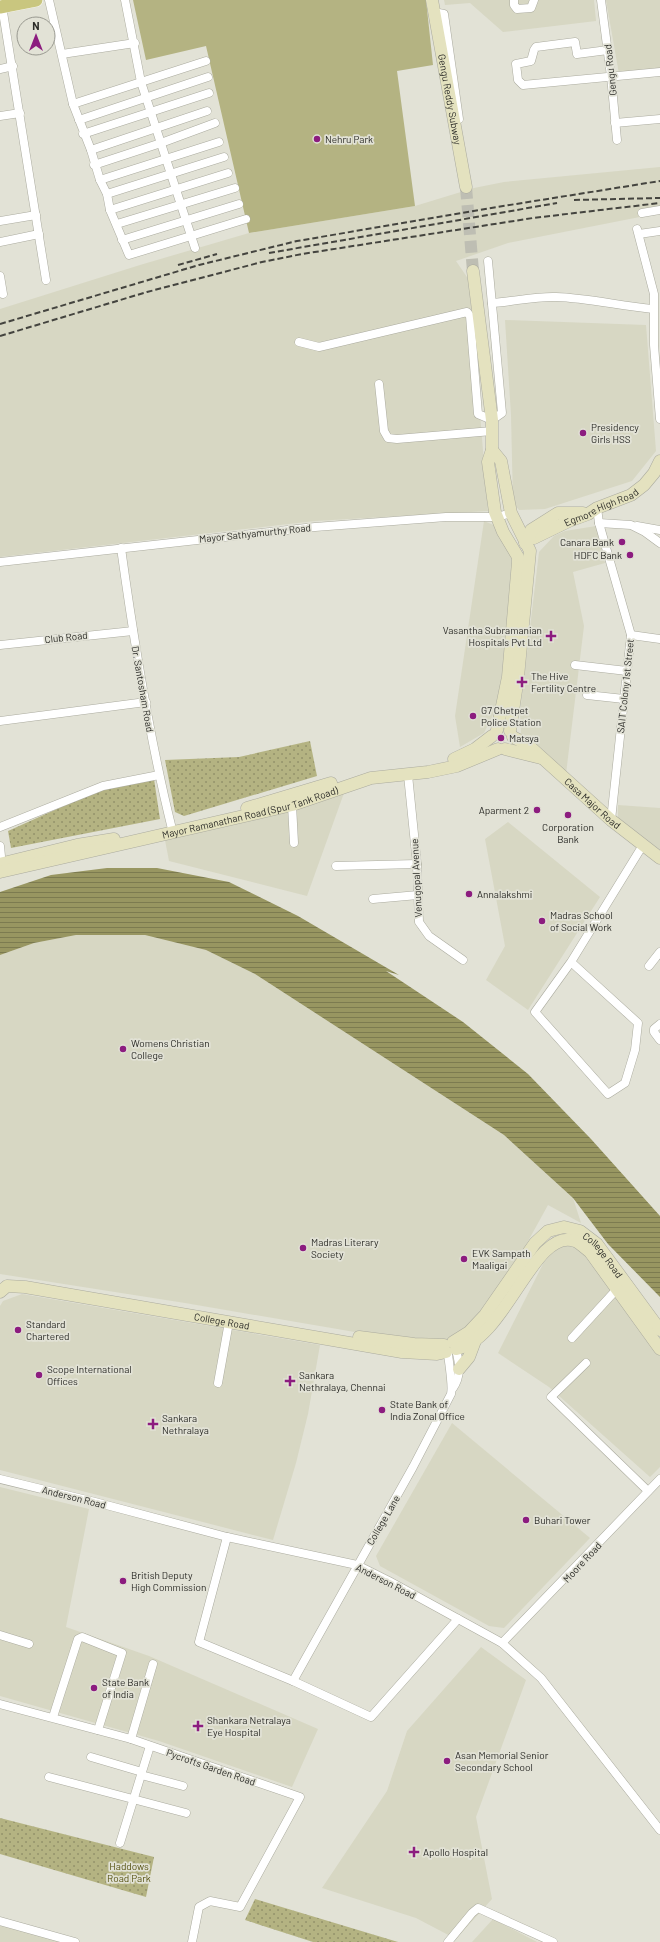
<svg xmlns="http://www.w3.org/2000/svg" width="660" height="1942" font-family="Barlow,sans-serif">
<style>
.built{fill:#d7d7c3}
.green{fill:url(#green-dots)}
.pitch{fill:#b4b382}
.water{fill:url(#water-rules)}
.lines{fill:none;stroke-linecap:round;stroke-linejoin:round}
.secondary-tunnel{stroke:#bebeb3;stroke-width:12;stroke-dasharray:12 6;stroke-linecap:butt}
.street-casing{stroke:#abab9f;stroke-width:9}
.secondary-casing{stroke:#abab9f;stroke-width:13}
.primary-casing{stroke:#fff;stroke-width:14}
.street{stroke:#fff;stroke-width:8}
.secondary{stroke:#e4e2bf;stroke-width:12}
.primary{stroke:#c9c67f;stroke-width:13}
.rail{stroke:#44443f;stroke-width:2;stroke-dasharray:6 3;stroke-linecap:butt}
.poi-dot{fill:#8c1c7f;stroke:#e2e2d6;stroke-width:1.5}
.labels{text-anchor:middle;stroke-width:3.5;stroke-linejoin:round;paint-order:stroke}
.street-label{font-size:10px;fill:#2c2c28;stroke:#e2e2d6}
.poi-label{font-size:10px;fill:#2c2c28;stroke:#e2e2d6;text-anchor:start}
.park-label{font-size:10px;fill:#565313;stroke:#e2e2d6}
</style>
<defs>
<pattern id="green-dots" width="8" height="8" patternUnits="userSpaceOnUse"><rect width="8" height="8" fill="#b4b382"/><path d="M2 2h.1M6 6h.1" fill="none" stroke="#93926a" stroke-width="1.8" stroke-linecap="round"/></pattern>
<pattern id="water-rules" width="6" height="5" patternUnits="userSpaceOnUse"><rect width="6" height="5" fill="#989661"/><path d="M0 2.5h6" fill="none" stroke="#7c7b50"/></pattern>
</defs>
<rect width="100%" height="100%" fill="#e2e2d6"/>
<g class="built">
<path d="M444 0H594L596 21 503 32 470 3 445 5Z"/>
<path d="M606 0H660V69L619 74Z"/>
<path d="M660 167V213L508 243 456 261 469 280 488 511 315 521 0 557V309L140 265 249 233 415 206 474 188 504 182Z"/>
<path d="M505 320 646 325 656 451 632 481 545 509 519 510 513 503 511 415Z"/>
<path d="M484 521 496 526 517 564 498 705 484 733 460 747 455 716Z"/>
<path d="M596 526 605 563 573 572 584 626 566 774 521 735 520 712 539 552 554 536 565 531Z"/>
<path d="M344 793 307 896 169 861 165 840Z"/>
<path d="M618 805 660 808V850L618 818Z"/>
<path d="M508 822 600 897 528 1010 486 980 505 946 485 839Z"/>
<path d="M76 935H145L206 950 255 974 504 1135 573 1198 581 1223 548 1205 488 1314 467 1334 445 1341 419 1343 185 1303 0 1274V955L34 943Z"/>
<path d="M564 1246H575L584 1251 660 1356V1467L650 1477 549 1387 498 1353 544 1262 553 1252Z"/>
<path d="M22 1294 320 1345 308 1414 296 1463 273 1540 0 1470V1306L3 1301Z"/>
<path d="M452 1423 590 1538 504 1628 489 1626 380 1566 376 1556Z"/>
<path d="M0 1487 89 1509 66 1627 149 1656 318 1729 292 1787 159 1741 0 1696Z"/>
<path d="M481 1647 526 1680 476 1817 492 1899 456 1939 416 1918 322 1888 387 1791 407 1731Z"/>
<path d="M493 1919 537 1942H472Z"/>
<path d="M0 1926H5L60 1942H0Z"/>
</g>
<g class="green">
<path d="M310 741 317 776 184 816 175 812 165 760 239 757Z"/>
<path d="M154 779 160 819 11 848 8 831 108 786Z"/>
<path d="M0 1818 154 1857 146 1897 0 1854Z"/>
<path d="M255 1899 398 1942H313L245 1920Z"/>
</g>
<path class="pitch" d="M133 0H426L433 65 397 71 415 206 249 233 206 46 146 60Z"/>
<path class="water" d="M107 868H157L229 882 298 916 399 975 386 971 463 1022 528 1074 591 1139 660 1216V1297L608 1244 573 1198 504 1135 255 974 206 950 145 935H76L34 943 0 955V892L51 875Z"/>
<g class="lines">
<path class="secondary-tunnel" d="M466 187 473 271"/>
<g class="street-casing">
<g id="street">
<path d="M49 0 73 104 91 150 100 180 107 194 110 210 129 255 246 219"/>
<path d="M125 0 141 82 195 248"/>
<path d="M514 0V5L517 9 531 8 534 0"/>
<path d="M601 0 611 76 617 140"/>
<path d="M2 6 46 280"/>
<path d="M433 12 444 14 459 119"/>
<path d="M608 50 577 54 575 42 536 47 534 50 531 61 516 64 518 80 523 85 660 72"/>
<path d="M62 54 135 43"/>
<path d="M0 69 13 66"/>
<path d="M73 104 206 61"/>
<path d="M0 116 20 113"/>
<path d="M79 120 208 77"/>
<path d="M615 123 660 119"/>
<path d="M83 134 209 93"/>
<path d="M91 150 207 111"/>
<path d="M94 165 161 143 215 123"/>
<path d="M100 180 219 142"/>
<path d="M107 194 224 157"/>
<path d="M110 210 228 173"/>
<path d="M642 213 660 210"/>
<path d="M0 221 36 215"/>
<path d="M117 224 235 188"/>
<path d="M637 229 654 294V345L660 419"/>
<path d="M639 234 660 231"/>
<path d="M122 240 239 204"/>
<path d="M0 242 39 234"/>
<path d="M0 276 3 294"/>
<path d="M492 303C511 302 537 296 556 297 588 298 620 306 653 309"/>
<path d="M299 342 319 347 467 312 470 316 478 414 492 420 502 413 488 261"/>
<path d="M379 384 384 431 388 438 397 439 492 431"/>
<path d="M597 508 599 523 631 635 611 820"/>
<path d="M599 523 631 525 645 532 660 543"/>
<path d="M637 526 660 530"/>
<path d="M121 548C134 642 149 737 172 829"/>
<path d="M0 562 315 527 446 517H497L511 513"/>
<path d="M631 635 660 639"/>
<path d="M0 645 133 631"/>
<path d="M575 665 627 671"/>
<path d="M587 695 624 699"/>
<path d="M0 721 146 702"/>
<path d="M408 775 417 864 419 922 429 936 463 960"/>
<path d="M292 805 294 843"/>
<path d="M0 827 103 786 159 775"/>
<path d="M0 846 2 867"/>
<path d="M336 866 417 864"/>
<path d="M373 899 418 895"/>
<path d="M571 962 638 1023 635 1050 625 1083 608 1094 535 1012 571 962 643 845"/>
<path d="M649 966 660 952"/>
<path d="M660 1024 654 1029V1032L660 1040"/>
<path d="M572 1338 617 1289"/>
<path d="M586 1363 551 1397 648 1491"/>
<path d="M218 1383 229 1322"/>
<path d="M453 1388C461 1376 460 1364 456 1350"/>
<path d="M0 1479 95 1502 227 1537 357 1565 389 1581 502 1643 541 1678 660 1830"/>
<path d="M227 1537 199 1642 293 1681 371 1717 458 1619"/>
<path d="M0 1635 29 1644"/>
<path d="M502 1643 660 1479"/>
<path d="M293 1681 413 1467 451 1394C453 1386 449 1363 448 1354"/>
<path d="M0 1704 131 1739 300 1797 240 1907 210 1901 199 1907 192 1942"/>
<path d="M53 1717 78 1639 82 1637 122 1653 98 1730"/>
<path d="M131 1739 153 1664"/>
<path d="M91 1757 142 1772"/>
<path d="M141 1775 183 1786"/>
<path d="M49 1777 186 1813"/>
<path d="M120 1843 150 1746"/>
<path d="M0 1921 75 1942"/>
<path d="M448 1942 472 1913 478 1908 553 1942"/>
</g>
</g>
<g class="secondary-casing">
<g id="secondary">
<path id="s1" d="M432 0 466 187"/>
<path d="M473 271 492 420V450L488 462 495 512 503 532 518 557V562L508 677 497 730"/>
<path d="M492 450 501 461 511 513 530 551 518 677 510 731"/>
<path id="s2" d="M529 538H534L569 521 588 514 597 508 631 495 644 485 654 473 660 461"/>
<path d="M525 543 529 538 531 530 558 513H583"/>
<path id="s3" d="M513 737 528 745 611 820 660 858"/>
<path d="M505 749 541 758"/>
<path d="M454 759 475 749 492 736"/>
<path d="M247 808 331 783"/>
<path d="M0 864 77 845 114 839"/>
<path id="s4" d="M0 872 292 805 371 778 428 772 457 766 498 749"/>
<path id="s5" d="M0 1292 7 1286 25 1287 402 1352 437 1354 446 1352"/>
<path d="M359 1337 414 1344 444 1345"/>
<path id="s6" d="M453 1342 469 1332 485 1315 535 1243 548 1231 564 1227 580 1231 597 1244 660 1330"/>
<path d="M456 1349C506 1340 534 1226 575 1241 580 1243 586 1249 590 1252L660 1349"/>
<path d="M459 1369 469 1357 475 1341"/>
</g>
</g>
<g class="primary-casing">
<path id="primary" d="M0 7 36 0"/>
</g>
<use href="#street" class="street"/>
<use href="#secondary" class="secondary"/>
<use href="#primary" class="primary"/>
<g class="rail">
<path d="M574 200 660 198"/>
<path d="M269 253 557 203"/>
<path d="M178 265 217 254"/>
<path d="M0 324 199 265 297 241 497 207 660 181"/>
<path d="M0 336 147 292 262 262 302 254 533 218 660 203"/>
</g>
</g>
<g class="poi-dot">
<circle cx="317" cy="139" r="4"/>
<circle cx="583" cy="433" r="4"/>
<circle cx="622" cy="542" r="4"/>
<circle cx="630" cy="555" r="4"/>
<path d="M549 630h4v4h4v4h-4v4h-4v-4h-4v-4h4z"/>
<path d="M520 676h4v4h4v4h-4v4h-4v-4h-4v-4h4z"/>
<circle cx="473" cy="716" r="4"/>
<circle cx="501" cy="738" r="4"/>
<circle cx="537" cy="810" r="4"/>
<circle cx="568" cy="815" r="4"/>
<circle cx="469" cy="894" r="4"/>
<circle cx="542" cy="921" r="4"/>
<circle cx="123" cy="1049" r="4"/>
<circle cx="303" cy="1248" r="4"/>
<circle cx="464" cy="1259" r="4"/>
<circle cx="18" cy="1330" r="4"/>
<circle cx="39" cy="1375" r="4"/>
<path d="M288 1375h4v4h4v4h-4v4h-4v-4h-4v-4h4z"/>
<circle cx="382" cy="1410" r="4"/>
<path d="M151 1418h4v4h4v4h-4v4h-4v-4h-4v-4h4z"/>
<circle cx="526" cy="1520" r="4"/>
<circle cx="123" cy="1581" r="4"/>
<circle cx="94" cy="1688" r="4"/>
<path d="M196 1720h4v4h4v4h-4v4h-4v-4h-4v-4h4z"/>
<circle cx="447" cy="1761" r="4"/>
<path d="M412 1846h4v4h4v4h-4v4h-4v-4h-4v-4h4z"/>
</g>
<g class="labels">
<g class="street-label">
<text transform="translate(610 70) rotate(-96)" y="4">Gengu Road</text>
<text dy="4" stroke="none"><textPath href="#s1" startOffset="101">Gengu Reddy Subway</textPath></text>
<text dy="4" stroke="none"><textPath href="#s2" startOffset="79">Egmore High Road</textPath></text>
<text transform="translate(255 533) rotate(-6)" y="4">Mayor Sathyamurthy Road</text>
<text transform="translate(66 637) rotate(-6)" y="4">Club Road</text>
<text transform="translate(625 686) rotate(-84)" y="4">SAIT Colony 1st Street</text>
<text transform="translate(143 689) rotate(80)" y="4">Dr. Santosham Road</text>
<text dy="4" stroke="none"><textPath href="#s3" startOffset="104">Casa Major Road</textPath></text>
<text dy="4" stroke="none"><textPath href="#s4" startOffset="257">Mayor Ramanathan Road (Spur Tank Road)</textPath></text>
<text transform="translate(416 878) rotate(-93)" y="4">Venugopal Avenue</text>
<text dy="4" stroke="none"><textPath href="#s6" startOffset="214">College Road</textPath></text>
<text dy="4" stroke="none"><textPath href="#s5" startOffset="227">College Road</textPath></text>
<text transform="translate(74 1497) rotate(14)" y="4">Anderson Road</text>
<text transform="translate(383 1520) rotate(-60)" y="4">College Lane</text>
<text transform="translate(582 1562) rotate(-47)" y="4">Moore Road</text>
<text transform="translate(386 1581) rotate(27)" y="4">Anderson Road</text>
<text transform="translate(211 1767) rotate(19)" y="4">Pycrofts Garden Road</text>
</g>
<g class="poi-label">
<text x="325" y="143">Nehru Park</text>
<text x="591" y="431">Presidency<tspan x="591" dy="12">Girls HSS</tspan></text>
<text x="614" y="546" text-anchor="end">Canara Bank</text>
<text x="622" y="559" text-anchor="end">HDFC Bank</text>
<text x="542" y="634" text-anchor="end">Vasantha Subramanian<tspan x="542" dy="12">Hospitals Pvt Ltd</tspan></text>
<text x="531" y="680">The Hive<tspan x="531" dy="12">Fertility Centre</tspan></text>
<text x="481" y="714">G7 Chetpet<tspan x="481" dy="12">Police Station</tspan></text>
<text x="509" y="742">Matsya</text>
<text x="529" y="814" text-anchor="end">Aparment 2</text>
<text x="568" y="831" text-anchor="middle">Corporation<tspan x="568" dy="12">Bank</tspan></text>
<text x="477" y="898">Annalakshmi</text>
<text x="550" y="919">Madras School<tspan x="550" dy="12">of Social Work</tspan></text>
<text x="131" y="1047">Womens Christian<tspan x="131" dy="12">College</tspan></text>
<text x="311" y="1246">Madras Literary<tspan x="311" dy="12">Society</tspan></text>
<text x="472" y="1257">EVK Sampath<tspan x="472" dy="12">Maaligai</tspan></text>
<text x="26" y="1328">Standard<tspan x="26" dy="12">Chartered</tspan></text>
<text x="47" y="1373">Scope International<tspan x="47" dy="12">Offices</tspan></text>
<text x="299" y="1379">Sankara<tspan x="299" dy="12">Nethralaya, Chennai</tspan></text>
<text x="390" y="1408">State Bank of<tspan x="390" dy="12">India Zonal Office</tspan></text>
<text x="162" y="1422">Sankara<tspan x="162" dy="12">Nethralaya</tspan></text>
<text x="534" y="1524">Buhari Tower</text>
<text x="131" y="1579">British Deputy<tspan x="131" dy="12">High Commission</tspan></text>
<text x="102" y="1686">State Bank<tspan x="102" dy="12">of India</tspan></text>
<text x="207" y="1724">Shankara Netralaya<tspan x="207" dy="12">Eye Hospital</tspan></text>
<text x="455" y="1759">Asan Memorial Senior<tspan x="455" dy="12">Secondary School</tspan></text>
<text x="423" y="1856">Apollo Hospital</text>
</g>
<g class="park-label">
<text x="129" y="1870">Haddows<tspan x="129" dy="12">Road Park</tspan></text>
</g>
</g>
<g transform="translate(36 36)"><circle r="19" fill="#e2e2d6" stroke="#999990"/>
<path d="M0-3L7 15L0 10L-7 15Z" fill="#8c1c7f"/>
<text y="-6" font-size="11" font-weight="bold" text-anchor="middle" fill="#2c2c28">N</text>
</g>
</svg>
